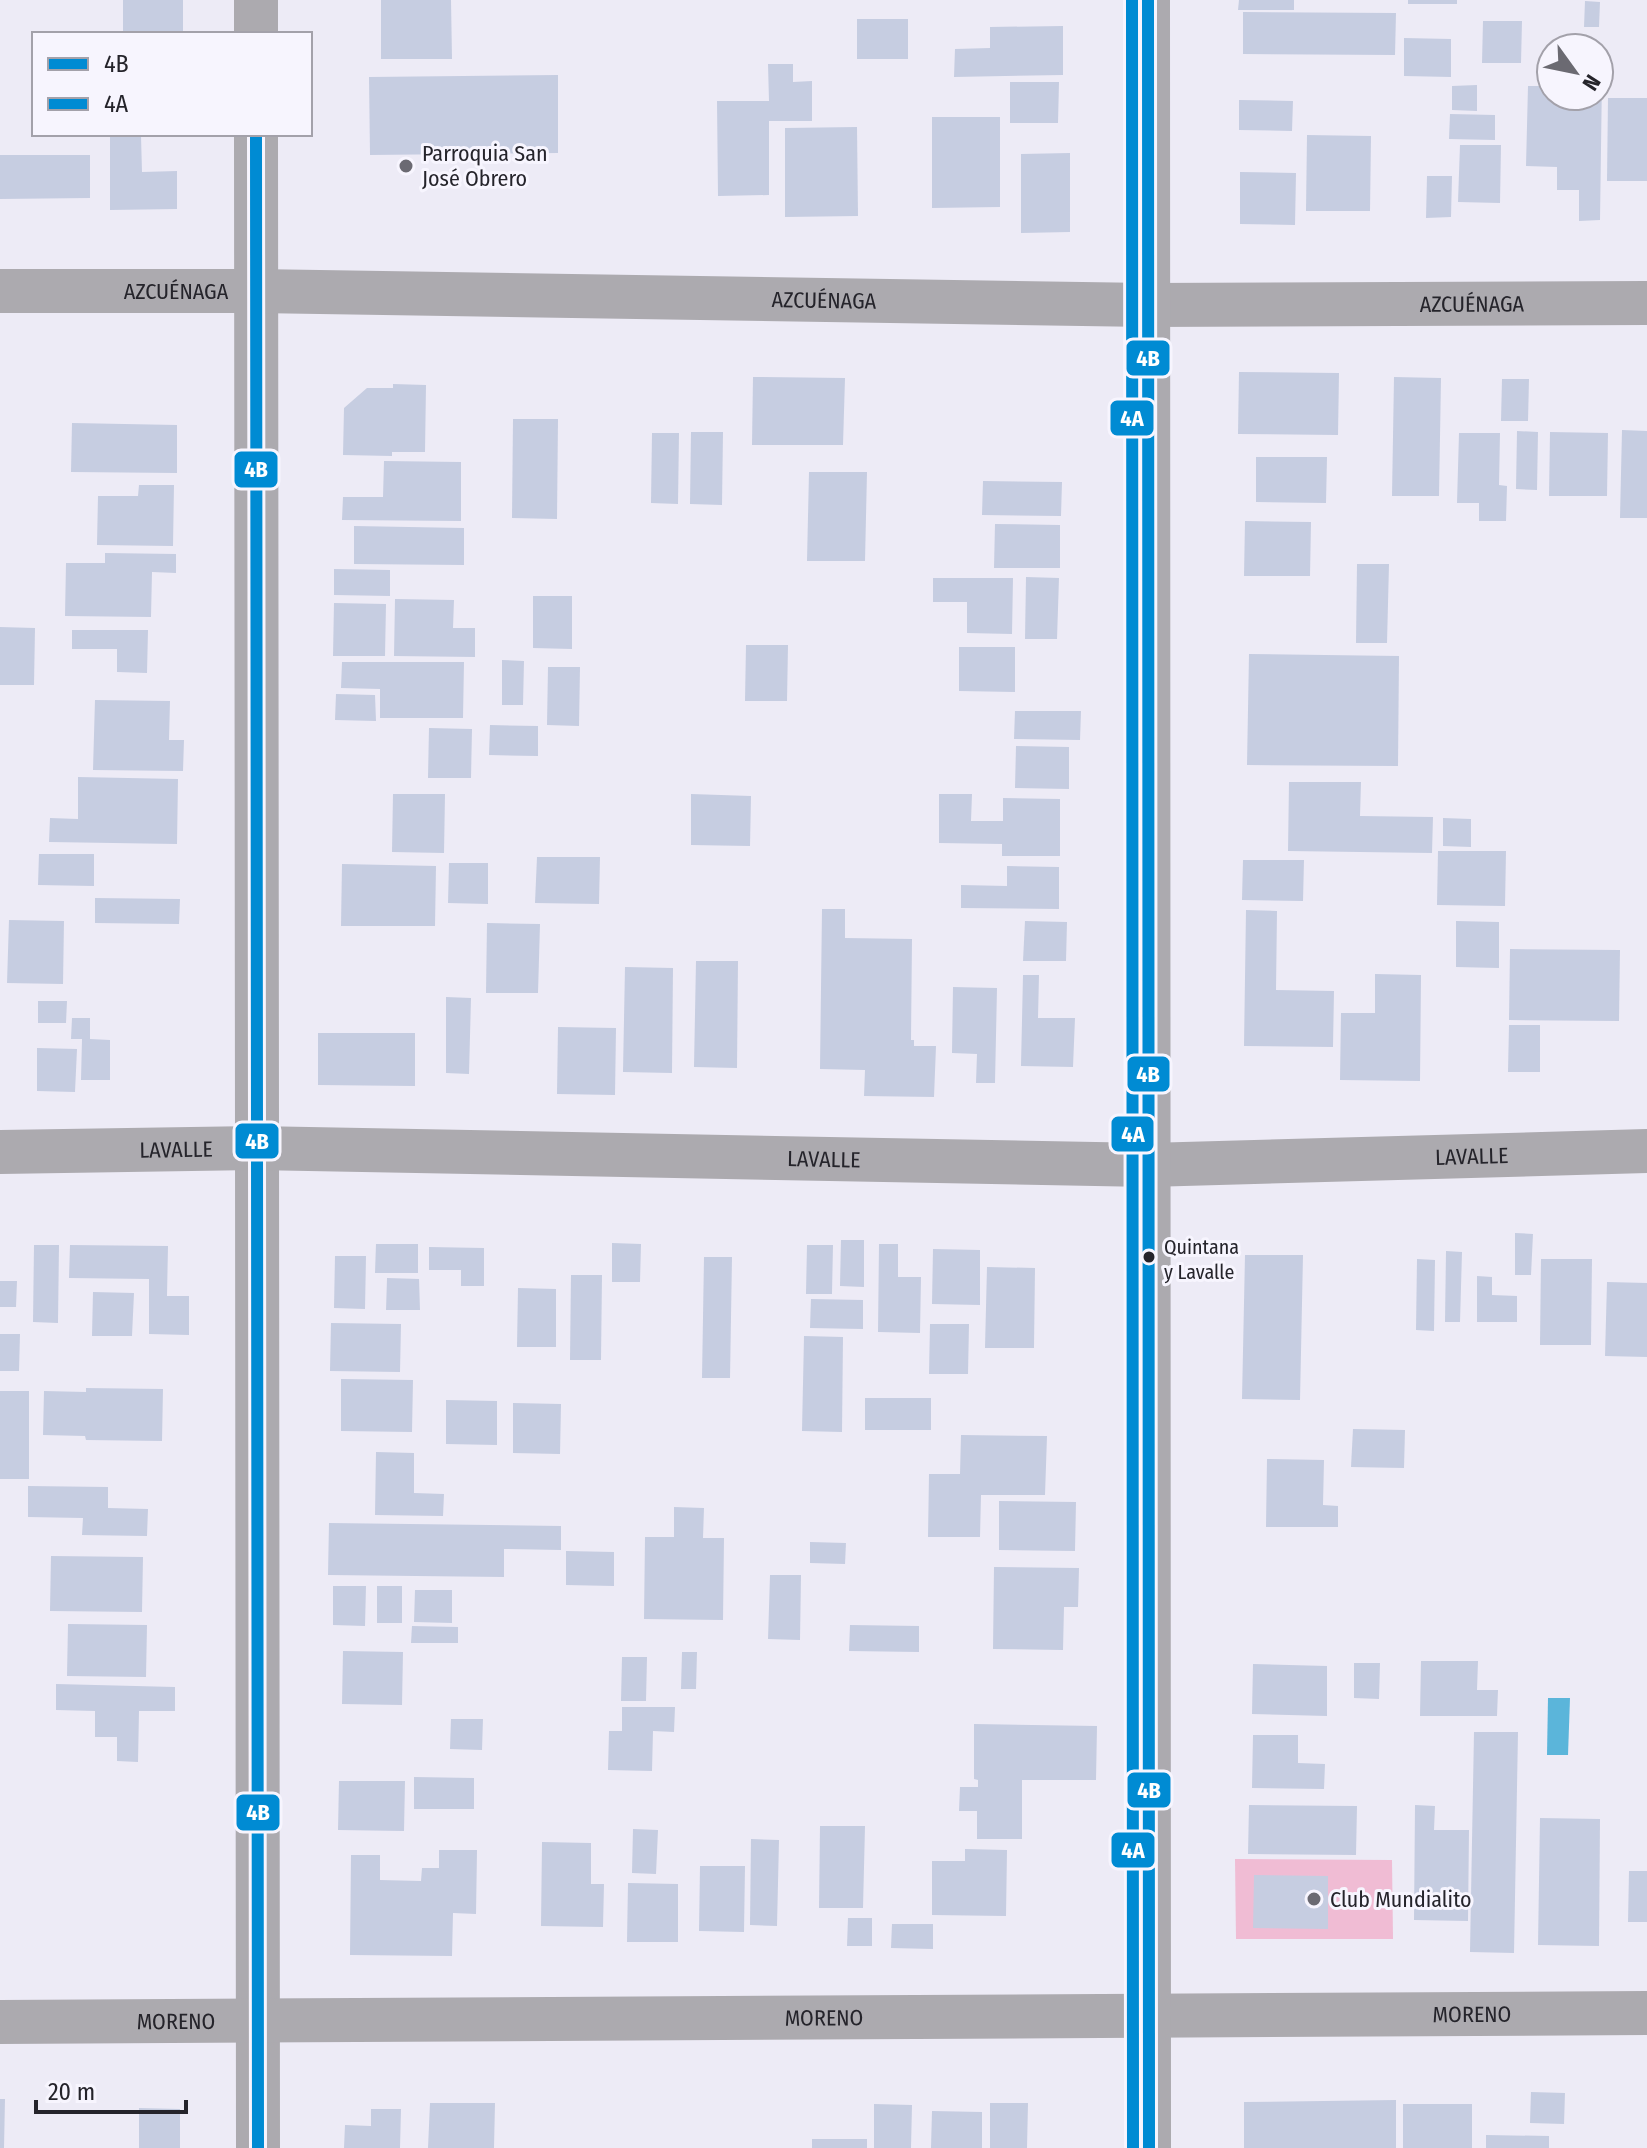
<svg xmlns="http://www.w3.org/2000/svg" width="1647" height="2148" font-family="'Fira Sans Condensed',sans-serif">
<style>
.green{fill:#f0bcd4}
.water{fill:#5bb5da}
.building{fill:#c6cde1}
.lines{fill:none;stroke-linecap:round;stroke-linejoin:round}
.street{stroke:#acaaaf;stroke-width:44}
.secondary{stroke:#acaaaf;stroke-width:44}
.bus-1-casing{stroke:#f7f5fe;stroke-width:18}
.bus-2-casing{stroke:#f7f5fe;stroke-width:18}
.bus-1{stroke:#008bd3;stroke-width:12}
.bus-2{stroke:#008bd3;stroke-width:12}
.poi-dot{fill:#6b6a72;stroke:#f7f5fe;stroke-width:3}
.bus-dot{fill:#25242b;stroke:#f7f5fe;stroke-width:3}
.labels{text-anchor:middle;stroke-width:6;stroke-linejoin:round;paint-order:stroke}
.bus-label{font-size:20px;fill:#25242b;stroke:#f7f5fe;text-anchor:start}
.poi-label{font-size:22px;fill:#25242b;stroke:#f7f5fe;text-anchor:start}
.street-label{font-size:22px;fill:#25242b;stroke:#f7f5fe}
.line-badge{stroke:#f7f5fe;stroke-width:3}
.badge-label{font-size:22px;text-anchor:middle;font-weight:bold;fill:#fff}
</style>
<rect width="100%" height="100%" fill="#edebf6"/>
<path class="green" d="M1235 1859 1392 1860 1393 1939H1236Z"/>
<path class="water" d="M1548 1698H1570L1568 1755H1547Z"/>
<g class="building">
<rect x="123" y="0" width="60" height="34"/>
<path d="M381 0H451L452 59H381Z"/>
<path d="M1239 0H1294V10H1238Z"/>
<rect x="1408" y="0" width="49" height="4"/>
<path d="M1585 1 1600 2 1599 27H1584Z"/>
<path d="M1243 12 1396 13 1395 55 1243 54Z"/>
<rect x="857" y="19" width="51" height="40"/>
<path d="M1483 21H1522L1521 63H1482Z"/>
<path d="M1063 26V75L954 77 955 49 990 48V27Z"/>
<path d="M1404 38 1451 39V77L1404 76Z"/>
<path d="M768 64H793V82L812 81V121H769V195L718 196 717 101H769Z"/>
<path d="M558 75V153L370 155 369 77Z"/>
<path d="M1599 77H1602L1600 220 1579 221V190H1557V167L1526 166 1528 86H1551V96H1599Z"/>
<path d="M1010 82H1059L1058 123H1010Z"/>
<path d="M1477 85V111L1452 110V86Z"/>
<path d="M1608 98H1647V181H1607Z"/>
<path d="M1239 100 1293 101 1292 131 1239 130Z"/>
<path d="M1450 114 1495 115V140L1449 139Z"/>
<path d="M932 117H1000V207L932 208Z"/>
<path d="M857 127 858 216 785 217V128Z"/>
<path d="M1307 135 1371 136 1370 211H1306Z"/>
<path d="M110 136H141L142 172 177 171V209L110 210Z"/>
<path d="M1460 145H1501L1500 203 1458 202Z"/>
<path d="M1070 153V232L1021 233V154Z"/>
<path d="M0 155H90V198L0 199Z"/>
<path d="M1240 172 1296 173 1295 225 1240 224Z"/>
<path d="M1427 176H1452L1451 217 1426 218Z"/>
<path d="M1239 372 1339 373 1338 435 1238 434Z"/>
<path d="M753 377 845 378 843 445H752Z"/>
<path d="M1394 377 1441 378 1439 496H1392Z"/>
<path d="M1502 379H1529L1528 421H1501Z"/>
<path d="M393 384 426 385 425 452H392V456L343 455 344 408 367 388H393Z"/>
<path d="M513 419H558L557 519 512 518Z"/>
<path d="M72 423 177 425V473L71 472Z"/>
<path d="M1622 430 1647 431V518H1620Z"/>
<path d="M1517 431 1538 432 1537 490 1516 489Z"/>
<path d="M691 432H723L722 505 690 504Z"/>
<path d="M1550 432 1608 433 1607 496H1549Z"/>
<path d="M652 433H679L678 504 651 503Z"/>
<path d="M1459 433H1500L1499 485 1507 486 1506 521H1479V503H1457Z"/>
<path d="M1256 457H1327L1326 503 1256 502Z"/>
<path d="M384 461 461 462V521L342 520 343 497H383Z"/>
<path d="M809 472H867L865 561H807Z"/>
<path d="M983 481 1062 482 1061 516 982 515Z"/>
<path d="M139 485H174L173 546 97 545 98 496H138Z"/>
<path d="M1245 521 1311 522 1310 576H1244Z"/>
<path d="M995 524 1060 525V568H994Z"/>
<path d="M354 526 464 528V565L354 564Z"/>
<path d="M105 553 176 554V573L152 572 151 617 65 616 66 563H105Z"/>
<path d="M1357 564H1389L1387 643H1356Z"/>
<path d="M334 569 390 570V596L334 595Z"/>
<path d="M1026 577 1059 578 1057 639H1025Z"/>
<path d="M933 578H1013L1012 634 967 633V602H933Z"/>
<path d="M533 596H572V649L533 648Z"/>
<path d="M395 599 454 600 453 628H475V657L394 656Z"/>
<path d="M334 603 386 604 385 656H333Z"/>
<path d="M0 627 35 628 34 685H0Z"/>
<path d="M72 630H148L147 673 117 672V649H72Z"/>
<path d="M746 645H788L787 701H745Z"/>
<path d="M959 647H1015V692L959 691Z"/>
<path d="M1249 654 1399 656 1398 766 1247 765Z"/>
<path d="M502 660 524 661 523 705H502Z"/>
<path d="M342 662H464L463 718H380V689L341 688Z"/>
<path d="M548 667H580L579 726 547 725Z"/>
<path d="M336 694 375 695 376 721 335 720Z"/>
<path d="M95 700 170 701 169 740H184L183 771 93 770Z"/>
<path d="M1015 711H1081L1080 740 1014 739Z"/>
<path d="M490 725 538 726V756L489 755Z"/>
<path d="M429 728 472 729 471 778H428Z"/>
<path d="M1016 746 1069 747V789L1015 788Z"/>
<path d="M78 777 178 779 177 844 49 842 50 818 78 819Z"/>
<path d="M1289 782H1361L1360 816 1433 817 1432 853 1288 851Z"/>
<path d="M393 794H445L444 853 392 852Z"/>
<path d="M691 794 751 796 750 846 691 845Z"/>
<path d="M939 794H972L971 821H1003V798L1060 799V856H1002V844L939 843Z"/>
<path d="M1443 818 1471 819V847L1443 846Z"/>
<path d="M1438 851H1506L1505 906 1437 905Z"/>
<path d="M39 854H94V886L38 885Z"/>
<path d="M537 857H600L599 904 535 903Z"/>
<path d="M1243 860H1304L1303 901 1242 900Z"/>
<path d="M449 863H488V904L448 903Z"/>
<path d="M342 864 436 866 435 926H341Z"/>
<path d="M1007 866 1059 867V909L961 908V885L1007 886Z"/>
<path d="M95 898 180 899 179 924 95 923Z"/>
<path d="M822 909H845V938L912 939 911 1040H914V1046H936L934 1097 864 1096 865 1070 820 1069Z"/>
<path d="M1246 910 1277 911 1276 990 1334 991 1333 1047 1244 1046Z"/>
<path d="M9 920 64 921 63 984 7 983Z"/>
<path d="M1025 921 1067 922 1066 961H1023Z"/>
<path d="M1456 921 1499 922V968L1456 967Z"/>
<path d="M487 923 540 924 538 993H486Z"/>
<path d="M1510 949 1620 950 1619 1021 1509 1020Z"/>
<path d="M696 961H738L737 1068 694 1067Z"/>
<path d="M625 967 673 968 672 1073 623 1072Z"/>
<path d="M1375 974 1421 975 1420 1081 1340 1080 1341 1013H1375Z"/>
<path d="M1023 975H1039L1038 1018H1075L1073 1067 1021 1066Z"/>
<path d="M953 987 997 988 995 1083H976L977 1054 952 1053Z"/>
<path d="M446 997 471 998 469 1074 446 1073Z"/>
<path d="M38 1001H67L66 1023H38Z"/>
<path d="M72 1018H90V1039L110 1040V1080H81L82 1039H71Z"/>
<path d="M1509 1025H1540V1072H1508Z"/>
<path d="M558 1027 616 1028 615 1095 557 1094Z"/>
<path d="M318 1033H415V1086L318 1085Z"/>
<path d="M37 1048 77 1049 75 1092 37 1091Z"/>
<path d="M1515 1233 1533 1234 1531 1275H1515Z"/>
<path d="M841 1240H864V1287L840 1286Z"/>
<path d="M612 1243 641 1244 640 1282H612Z"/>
<path d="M376 1244H418V1273H375Z"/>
<path d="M879 1244H898V1277H921L920 1333 878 1332Z"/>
<path d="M34 1245H59L58 1323 33 1322Z"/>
<path d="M70 1245 168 1246 167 1296H189V1335L149 1334V1279L69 1278Z"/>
<path d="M807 1245H833L832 1294H806Z"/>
<path d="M429 1247 484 1248V1286H461V1270H429Z"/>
<path d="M933 1249 980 1250V1305L932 1304Z"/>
<path d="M1446 1251 1462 1252 1460 1322H1445Z"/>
<path d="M1245 1255H1303L1300 1400 1242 1399Z"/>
<path d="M335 1256H366L365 1309 334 1308Z"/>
<path d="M704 1257H732L730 1378H702Z"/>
<path d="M1417 1259 1435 1260 1434 1331 1416 1330Z"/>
<path d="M1541 1259H1592L1591 1345H1540Z"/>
<path d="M987 1267 1035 1268 1034 1348H985Z"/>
<path d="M571 1275H602L601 1360H570Z"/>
<path d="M1477 1276 1492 1277V1295L1517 1296V1322H1477Z"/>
<path d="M387 1278 419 1279 420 1310H386Z"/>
<path d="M0 1281H17L16 1307H0Z"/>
<path d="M1607 1282 1647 1283V1357L1605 1356Z"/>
<path d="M518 1288 556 1289V1347H517Z"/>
<path d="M93 1292 134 1293 132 1336H92Z"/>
<path d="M811 1299 863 1300V1329L810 1328Z"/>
<path d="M331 1323 401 1324 400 1372 330 1371Z"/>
<path d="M930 1324H969L968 1374H929Z"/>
<path d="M0 1334H20L19 1371H0Z"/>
<path d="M804 1336 843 1337 842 1432 802 1431Z"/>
<path d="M341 1379 413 1380 412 1432 341 1431Z"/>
<path d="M86 1388 163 1389 162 1441 86 1440 85 1436 43 1435 44 1391 86 1392Z"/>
<rect x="0" y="1391" width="29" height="88"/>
<rect x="865" y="1398" width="66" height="32"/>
<path d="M446 1400 497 1401V1445L446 1444Z"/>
<path d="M513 1403 561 1404 560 1454 513 1453Z"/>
<path d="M1353 1429 1405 1430 1404 1468 1351 1467Z"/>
<path d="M961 1435 1047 1436 1045 1495H981L980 1537H928L929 1474H960Z"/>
<path d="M376 1452 414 1453V1493L444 1494 443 1516 375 1515Z"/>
<path d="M1267 1459 1324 1460 1323 1505 1338 1506V1527H1266Z"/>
<path d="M28 1486 108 1487V1508L148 1509 147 1536 82 1535 83 1518 28 1517Z"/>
<path d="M999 1501 1076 1502 1075 1551 999 1550Z"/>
<path d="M674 1507 704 1508 703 1538H724L723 1620 644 1619 645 1537H674Z"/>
<path d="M329 1523 561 1526V1550L504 1549V1577L328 1575Z"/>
<path d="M810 1542 846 1543 845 1564 810 1563Z"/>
<path d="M566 1551 614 1552V1586L566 1585Z"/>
<path d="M51 1556 143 1557 142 1612 50 1611Z"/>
<path d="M994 1567 1079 1568 1078 1607H1064L1063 1650 993 1649Z"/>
<path d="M770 1575H801L800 1640 768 1639Z"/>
<path d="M333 1586H366L365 1626 333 1625Z"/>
<rect x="377" y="1586" width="25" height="37"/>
<path d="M415 1590H452V1623L414 1622Z"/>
<path d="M68 1624 147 1625 146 1677 67 1676Z"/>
<path d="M850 1625 919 1626V1652L849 1651Z"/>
<path d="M412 1626 458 1627V1643H411Z"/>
<path d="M343 1651 403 1652 402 1705 342 1704Z"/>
<path d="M682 1652H697L696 1689H681Z"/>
<path d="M622 1657H647L646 1701H621Z"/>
<path d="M1421 1661H1478L1477 1690H1498L1497 1716H1420Z"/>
<path d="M1354 1663H1380L1379 1699 1354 1698Z"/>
<path d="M1253 1664 1327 1666V1716L1252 1714Z"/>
<path d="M56 1684 175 1687V1711H139L138 1762 117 1761V1737H95V1711L56 1710Z"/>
<path d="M622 1707H675L674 1732 653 1731 652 1771 608 1770 609 1731H622Z"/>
<path d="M451 1719H483L482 1750 450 1749Z"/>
<path d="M974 1724 1097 1726 1096 1780H1022V1839H977V1811H959L960 1787H978V1780L974 1779Z"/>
<path d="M1474 1732H1518L1514 1953 1470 1952Z"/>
<path d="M1253 1735H1298V1763L1325 1764 1324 1789 1252 1788Z"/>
<path d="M414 1777 474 1778V1809H414Z"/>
<path d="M339 1781H405L404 1831 338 1830Z"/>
<path d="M1249 1805 1357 1806 1356 1855 1248 1854Z"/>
<path d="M1415 1805 1435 1806 1434 1830H1469L1468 1921 1414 1920Z"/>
<path d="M1540 1818 1600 1819 1599 1946 1538 1945Z"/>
<path d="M820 1826H865L863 1908H819Z"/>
<path d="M633 1829 658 1830 656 1874 632 1873Z"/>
<path d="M751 1839 779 1840 777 1926 750 1925Z"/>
<path d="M542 1842 591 1843V1884H604L603 1927 541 1926Z"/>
<path d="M965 1849 1007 1850 1006 1916 932 1915V1861H965Z"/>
<path d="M439 1850H477L476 1914 453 1913 452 1956 350 1955 351 1855H380V1880L421 1881 422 1868H439Z"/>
<path d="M700 1866H745L744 1932 699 1931Z"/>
<path d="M1629 1871H1647V1922H1628Z"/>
<path d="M1254 1875 1328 1876V1929L1253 1928Z"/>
<path d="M628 1883 678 1884V1942H627Z"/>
<path d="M848 1918H872V1946H847Z"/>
<path d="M892 1924H933V1949L891 1948Z"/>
<path d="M1531 2092 1565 2093 1564 2124 1530 2123Z"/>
<path d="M0 2099H5L4 2148H0Z"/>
<path d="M1396 2100V2148H1244V2102Z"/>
<path d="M430 2103H495L494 2148H428Z"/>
<path d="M990 2103H1028L1027 2148H990Z"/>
<path d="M874 2104 912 2105 911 2148H874Z"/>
<rect x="1403" y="2104" width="69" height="44"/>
<path d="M139 2108 180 2109V2148H139Z"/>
<path d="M371 2109H401L400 2148H344L345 2125 371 2126Z"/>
<path d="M932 2111 982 2112V2148H931Z"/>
<path d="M1486 2135 1549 2136V2148H1486Z"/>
<rect x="812" y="2139" width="55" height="9"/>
</g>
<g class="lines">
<g class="street">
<path d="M256 0V34"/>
<path d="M256 134 258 2148"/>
<path id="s1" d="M0 291H256L1148 305 1647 303"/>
<path id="s2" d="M0 1152 255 1148 1148 1165 1647 1151"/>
<path id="s3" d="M0 2022 1647 2013"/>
</g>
<path class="secondary" d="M1148 0 1149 2148"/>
<g class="bus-1-casing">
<g id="bus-1">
<path d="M1148 0 1149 2148"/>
<path d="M256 134 258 2148"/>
</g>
</g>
<g class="bus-2-casing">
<path id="bus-2" d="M1132 0 1133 2148"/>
</g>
<use href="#bus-1" class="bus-1"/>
<use href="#bus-2" class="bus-2"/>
</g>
<g class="poi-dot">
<circle cx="406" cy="166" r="8"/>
<circle cx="1314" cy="1899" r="8"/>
</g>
<circle class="bus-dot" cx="1149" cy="1257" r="7"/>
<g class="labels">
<g class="bus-label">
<text x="1164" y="1254">Quintana<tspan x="1164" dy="25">y Lavalle</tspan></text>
</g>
<g class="poi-label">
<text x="422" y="161">Parroquia San<tspan x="422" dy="25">José Obrero</tspan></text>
<text x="1330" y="1907">Club Mundialito</text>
</g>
<g class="street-label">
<text dy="8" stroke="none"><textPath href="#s1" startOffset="176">AZCUÉNAGA</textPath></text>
<text dy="8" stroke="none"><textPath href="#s1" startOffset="824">AZCUÉNAGA</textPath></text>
<text dy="8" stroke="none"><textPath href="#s1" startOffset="1472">AZCUÉNAGA</textPath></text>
<text dy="8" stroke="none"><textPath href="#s2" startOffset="176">LAVALLE</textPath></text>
<text dy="8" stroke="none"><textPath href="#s2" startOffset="1472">LAVALLE</textPath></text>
<text dy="8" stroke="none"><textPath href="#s2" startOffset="824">LAVALLE</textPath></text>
<text dy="8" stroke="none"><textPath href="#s3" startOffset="1472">MORENO</textPath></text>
<text dy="8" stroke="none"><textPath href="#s3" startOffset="824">MORENO</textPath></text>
<text dy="8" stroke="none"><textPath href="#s3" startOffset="176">MORENO</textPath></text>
</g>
</g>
<g class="line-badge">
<rect x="1125" y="339" width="46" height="38" rx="8" fill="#008bd3"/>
<rect x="1109" y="399" width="46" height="38" rx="8" fill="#008bd3"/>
<rect x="233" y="450" width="46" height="39" rx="8" fill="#008bd3"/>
<rect x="1126" y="1055" width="45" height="38" rx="8" fill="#008bd3"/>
<rect x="1110" y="1115" width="45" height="38" rx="8" fill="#008bd3"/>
<rect x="234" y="1122" width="46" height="38" rx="8" fill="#008bd3"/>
<rect x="1126" y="1771" width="46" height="38" rx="8" fill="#008bd3"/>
<rect x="235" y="1793" width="46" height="39" rx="8" fill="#008bd3"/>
<rect x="1110" y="1831" width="46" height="38" rx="8" fill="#008bd3"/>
</g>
<g class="badge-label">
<text x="1148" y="366">4B</text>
<text x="1132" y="426">4A</text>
<text x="256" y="477">4B</text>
<text x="1148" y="1082">4B</text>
<text x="1133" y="1142">4A</text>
<text x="257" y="1149">4B</text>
<text x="1149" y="1798">4B</text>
<text x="258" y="1820">4B</text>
<text x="1133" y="1858">4A</text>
</g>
<rect x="32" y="32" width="280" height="104" fill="#f7f5fe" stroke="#a3a1aa" stroke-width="2"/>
<rect x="48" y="58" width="40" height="12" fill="#008bd3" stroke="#a3a1aa" stroke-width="2"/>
<text x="104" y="72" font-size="24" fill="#25242b">4B</text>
<rect x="48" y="98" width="40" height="12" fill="#008bd3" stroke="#a3a1aa" stroke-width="2"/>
<text x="104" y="112" font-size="24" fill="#25242b">4A</text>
<g transform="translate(1575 72) rotate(123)"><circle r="38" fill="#f7f5fe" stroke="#a3a1aa" stroke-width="2"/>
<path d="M0-6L14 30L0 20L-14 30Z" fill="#6b6a72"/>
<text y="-12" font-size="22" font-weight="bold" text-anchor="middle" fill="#25242b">N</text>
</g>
<path d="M36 2100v12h150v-12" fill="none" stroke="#25242b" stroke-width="4"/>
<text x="48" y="2100" font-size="24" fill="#25242b" stroke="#f7f5fe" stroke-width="6" paint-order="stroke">20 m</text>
</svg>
